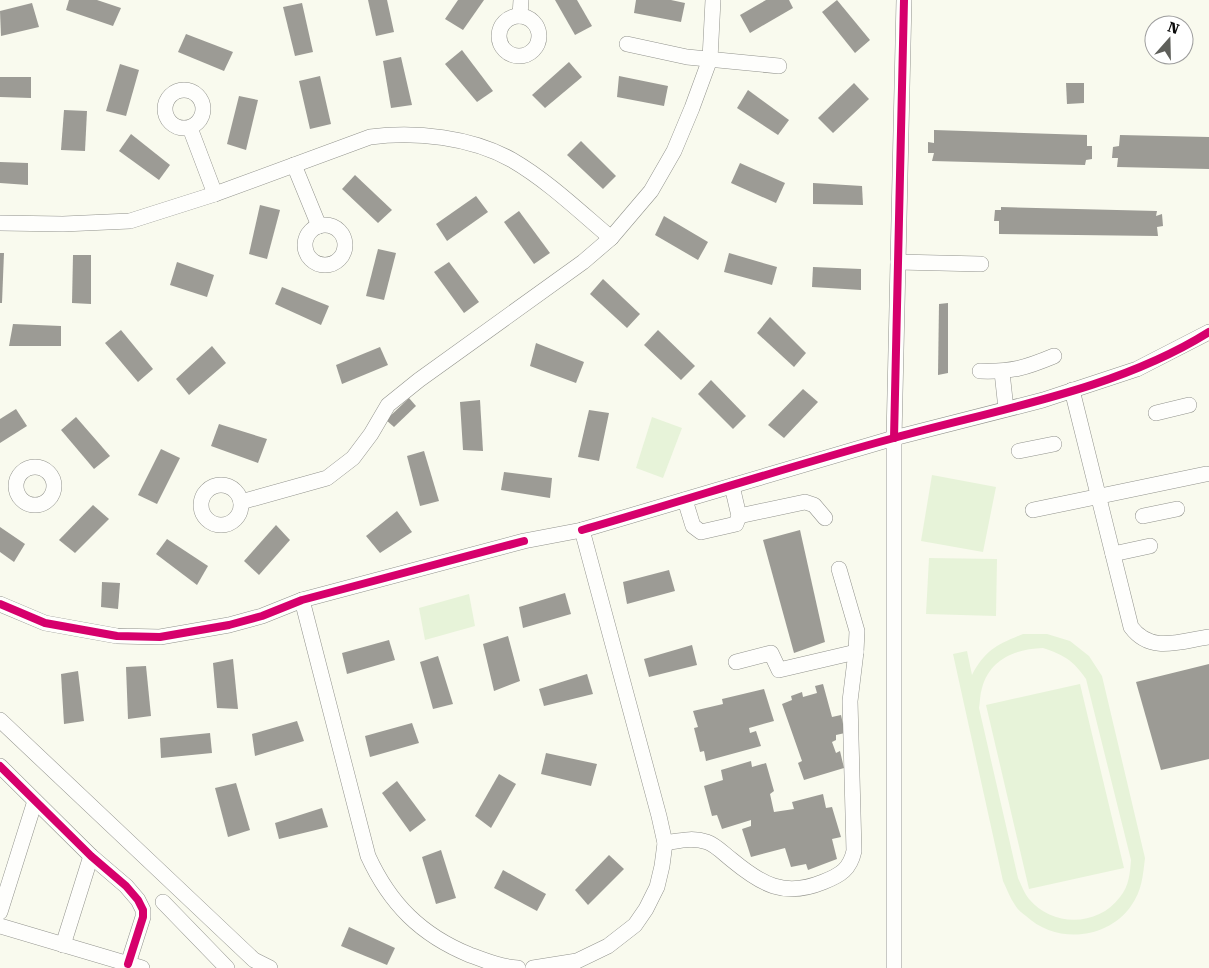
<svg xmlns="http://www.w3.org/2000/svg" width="1209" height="968" font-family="'Roboto Serif',serif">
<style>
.pitch{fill:#e7f3d9;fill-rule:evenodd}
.building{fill:#9c9b95}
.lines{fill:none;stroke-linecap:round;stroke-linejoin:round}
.minor-casing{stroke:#92938d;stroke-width:16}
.minor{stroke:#fefefc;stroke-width:15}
.cycleway-casing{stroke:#fff;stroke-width:11}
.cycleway{stroke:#d6006c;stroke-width:8}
</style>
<rect width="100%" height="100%" fill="#f9faee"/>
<g class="pitch">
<path d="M652 417 682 428 663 478 636 468Z"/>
<path d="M932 475 996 487 983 552 921 541Z"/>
<path d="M929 558 997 559 996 616 926 614Z"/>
<path d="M469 594 475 626 425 640 419 608Z"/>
<path d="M1023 634H1047L1070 641 1089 656 1102 676 1145 858C1143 875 1142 891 1131 906 1107 940 1056 944 1026 916 1022 913 1017 909 1015 905 1010 898 1007 889 1003 881L953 654 967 651 972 675C985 650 998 644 1023 634ZM1043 648C1064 655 1073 660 1086 679L1131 860C1130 873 1129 886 1120 897 1098 927 1052 927 1029 899 1024 893 1021 884 1018 878L979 708C980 702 980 694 982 688 990 659 1015 649 1043 648Z"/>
<path d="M1080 684 1124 868 1029 889 986 705Z"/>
</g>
<g class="building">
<path d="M69 0H97L121 8 113 26 66 10Z"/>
<path d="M368 0H387L394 32 376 36Z"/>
<path d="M458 0H484L463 30 445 19Z"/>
<path d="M555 0H577L592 26 575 35Z"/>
<path d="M636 0H671L685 3 681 22 634 13Z"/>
<path d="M766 0H789L793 8 750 33 740 15Z"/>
<path d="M837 0 870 40 855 53 822 12Z"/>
<path d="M32 3 39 27 1 36 0 11Z"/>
<path d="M302 3 313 52 295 56 283 7Z"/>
<path d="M186 34 233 52 224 71 178 52Z"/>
<path d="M462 50 493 91 477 102 445 64Z"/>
<path d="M401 57 412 105 391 108 383 61Z"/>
<path d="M569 62 582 77 545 108 532 95Z"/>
<path d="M120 64 139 70 126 116 106 111Z"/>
<path d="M320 76 331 124 310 129 299 81Z"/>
<path d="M619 76 668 86 664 106 617 97Z"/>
<path d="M0 77H31V98L0 97Z"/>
<path d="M854 83 869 99 833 133 818 118Z"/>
<path d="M1066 83H1084V103L1067 104Z"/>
<path d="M748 90 789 120 778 135 737 108Z"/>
<path d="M239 96 258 100 246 150 227 144Z"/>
<path d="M64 110 87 111 85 151 61 150Z"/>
<path d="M934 130 1087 135V146H1092V159L1086 160 1085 165 932 161 934 153H928V142L934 143Z"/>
<path d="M131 134 170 165 159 180 119 151Z"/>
<path d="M1120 135 1209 137V169L1117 167 1118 158H1112L1113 147 1119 146Z"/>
<path d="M581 141 616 176 603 189 567 155Z"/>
<path d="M0 162 28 163V185L0 183Z"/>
<path d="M740 163 785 183 776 203 731 183Z"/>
<path d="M355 175 392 210 378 223 342 189Z"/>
<path d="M813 183 862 186 863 205 813 204Z"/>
<path d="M476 196 488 212 447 241 436 224Z"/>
<path d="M260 205 280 210 267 259 249 254Z"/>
<path d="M1001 207 1157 211 1156 216 1162 214 1163 226 1157 227 1158 236 999 234V221H994L995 210H1001Z"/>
<path d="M519 211 550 253 534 264 504 222Z"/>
<path d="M664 216 708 242 698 260 655 235Z"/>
<path d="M378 249 396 253 384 300 366 296Z"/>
<path d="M0 253H4L2 303H0Z"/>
<path d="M729 253 777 267 772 285 724 272Z"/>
<path d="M73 255H91V304L72 303Z"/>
<path d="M177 262 214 275 207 297 170 285Z"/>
<path d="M449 262 479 302 464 313 434 272Z"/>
<path d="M813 267 861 269V290L812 287Z"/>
<path d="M603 279 640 314 627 328 590 294Z"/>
<path d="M282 287 329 306 321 325 275 304Z"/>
<path d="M948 303V373L938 375 939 304Z"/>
<path d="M770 317 806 353 794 367 757 333Z"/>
<path d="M13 324 61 326V346H9Z"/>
<path d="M121 330 153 369 138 382 105 343Z"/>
<path d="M658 330 695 366 681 380 644 345Z"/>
<path d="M536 343 584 362 576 383 530 366Z"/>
<path d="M212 346 226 363 189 395 176 379Z"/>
<path d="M380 347 388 365 342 384 336 365Z"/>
<path d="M711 380 746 416 733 429 698 394Z"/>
<path d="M803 389 818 402 784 438 768 425Z"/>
<path d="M409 398 416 406 394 427 386 420Z"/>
<path d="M480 400 483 451 463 450 460 402Z"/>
<path d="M16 409 27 426 0 443V419Z"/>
<path d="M589 410 609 413 599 461 578 457Z"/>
<path d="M76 417 110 456 94 469 61 430Z"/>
<path d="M219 424 267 439 258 463 211 446Z"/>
<path d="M161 449 180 458 157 504 138 495Z"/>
<path d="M424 451 439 501 420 506 407 456Z"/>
<path d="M504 472 552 478 550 498 501 490Z"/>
<path d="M93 505 109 519 75 553 59 540Z"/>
<path d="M397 511 412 532 380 553 366 536Z"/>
<path d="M276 525 290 540 259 575 244 561Z"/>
<path d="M0 527 25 544 14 562 0 552Z"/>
<path d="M800 530 825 642 794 653 763 540Z"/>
<path d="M167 539 208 566 197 585 156 554Z"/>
<path d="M669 570 675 591 627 604 623 582Z"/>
<path d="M102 582 120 583 118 609 101 607Z"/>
<path d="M565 593 571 614 523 628 519 607Z"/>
<path d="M508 636 520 681 494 691 483 644Z"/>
<path d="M389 640 395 660 347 674 342 653Z"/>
<path d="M692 645 697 665 649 677 644 659Z"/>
<path d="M438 656 453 704 433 709 420 662Z"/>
<path d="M233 659 238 709 217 708 213 663Z"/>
<path d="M1209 664V759L1161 770 1136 682Z"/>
<path d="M146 666 151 716 128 719 126 667Z"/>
<path d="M78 671 84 721 64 724 61 674Z"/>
<path d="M587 674 593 694 544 706 539 689Z"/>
<path d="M823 684 832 717 841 715 845 733 836 735V740L832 742 836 753 840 751 844 768 804 780 798 763 802 761 782 704 792 700 791 696 802 692 803 697 817 693 815 686Z"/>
<path d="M764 689 774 721 749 728 750 733 756 731 761 746 706 761 704 751 700 752 694 728 698 727 693 711 723 704 722 699Z"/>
<path d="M297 721 304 741 255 756 252 734Z"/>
<path d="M412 723 419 743 370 757 365 736Z"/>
<path d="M210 733 212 753 161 758 160 738Z"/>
<path d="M546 753 597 764 591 786 541 774Z"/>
<path d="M751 761 752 767 766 763 774 791 770 794 774 812 794 809 792 802 823 794 826 808 832 807 841 837 832 839 837 859 808 870 806 864 791 867 785 848 751 857 742 829 751 826V820L722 829 717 815 712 816 704 786 723 780 721 770Z"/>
<path d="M499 774 516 784 491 828 475 816Z"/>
<path d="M397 781 426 820 410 832 382 793Z"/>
<path d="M236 783 250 830 228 837 215 788Z"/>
<path d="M322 808 328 827 279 839 275 823Z"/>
<path d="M441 850 456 898 436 904 422 857Z"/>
<path d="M609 855 624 869 588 905 575 890Z"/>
<path d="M503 870 546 894 537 911 494 888Z"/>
<path d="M349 927 395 948 387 965 341 946Z"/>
</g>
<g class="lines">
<g class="minor-casing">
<g id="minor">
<path d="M520 16 521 0"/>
<circle cx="519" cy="36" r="20"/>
<path d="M627 44 687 57 779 66"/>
<circle cx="184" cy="109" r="19"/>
<path d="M190 128 215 194"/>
<path d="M294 165 319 226"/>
<path d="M0 223 63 224 130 221 215 194 370 137C416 131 471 137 512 160 548 181 579 211 611 238"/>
<circle cx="325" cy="245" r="20"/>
<path d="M898 262 981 264"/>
<path d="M980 371C1012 372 1025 368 1054 356"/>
<path d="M1002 372 1006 409"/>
<path d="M1072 390 1131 627C1151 654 1180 641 1209 637"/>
<path d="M1156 413 1189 405"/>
<path d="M1019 451 1054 444"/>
<circle cx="35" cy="486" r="19"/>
<circle cx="221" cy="505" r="20"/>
<path d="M685 500 693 526 701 532 736 524 739 516 732 486"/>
<path d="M241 502 327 478 353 458 371 434 388 405 419 380 583 262 611 238 651 191 674 151 692 108 710 59 713 0"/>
<path d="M1033 510 1206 474"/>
<path d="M739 516 805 502 814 505 825 518"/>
<path d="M1143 516 1177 509"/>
<path d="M1113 554 1150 546"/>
<path d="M302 600 368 856C390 904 421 935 470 955 486 961 501 967 518 968"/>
<path d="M0 604 45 623 117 636 160 637 229 625 262 616 302 600 524 541 582 530 894 438 1043 400 1137 369 1209 332"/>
<path d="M736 662 771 653 779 670 856 652"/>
<path d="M0 720 254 960 270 968"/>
<path d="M0 766 91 856 126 886 138 900 143 910V917L128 964"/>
<path d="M665 843C679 841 692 837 707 842 716 845 724 854 732 860 761 884 784 898 823 882 841 875 850 869 854 851L850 701 856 652 857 631 839 569"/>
<path d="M163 902 227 968"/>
<path d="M0 912 35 801"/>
<path d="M0 926 142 968"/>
<path d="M63 945 91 856"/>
<path d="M533 968 577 961 608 946 635 925 646 909 657 887 662 866 665 843 659 816 582 530"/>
<path d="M894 968V438L904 0"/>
</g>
</g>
<use href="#minor" class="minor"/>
<g class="cycleway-casing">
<g id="cycleway">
<path d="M894 438 904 0"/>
<path d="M582 530C686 500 790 466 894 438 998 409 1117 390 1209 332"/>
<path d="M0 604 45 623 117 636 160 637 229 625 262 616 302 600 524 541"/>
<path d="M0 766 91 856 126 886 138 900 143 910V917L128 964"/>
</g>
</g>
<use href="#cycleway" class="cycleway"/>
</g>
<g transform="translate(1169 40) rotate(20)"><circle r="24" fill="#ffffff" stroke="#9d9d9d"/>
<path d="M0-4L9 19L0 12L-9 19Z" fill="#5e5f5a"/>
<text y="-8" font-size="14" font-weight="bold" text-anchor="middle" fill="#0b0b0b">N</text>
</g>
</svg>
